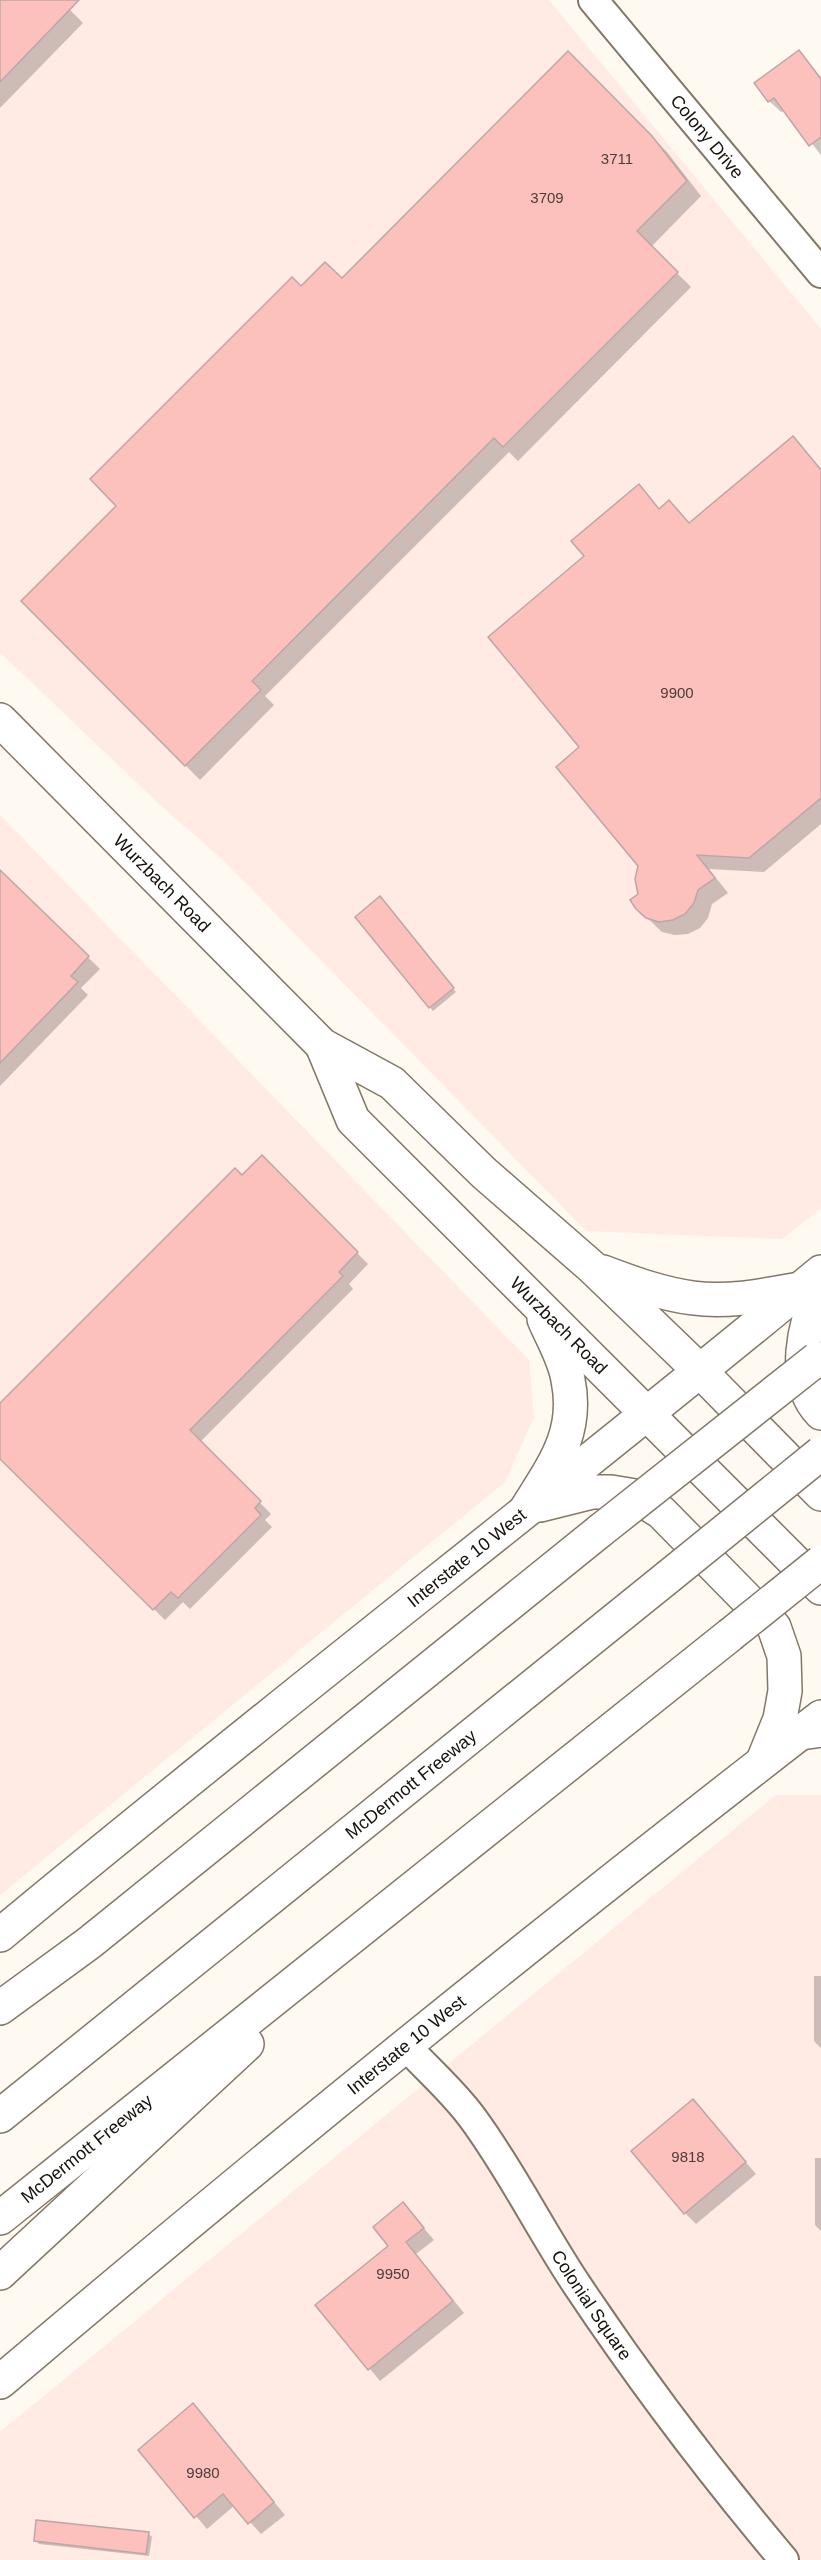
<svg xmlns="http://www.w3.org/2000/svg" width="821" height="2560" font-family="Helvetica,sans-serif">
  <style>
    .commercial { fill: #ffeae4 }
    .shadow { fill: #0003 }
    .building { fill: #fcc0bd; stroke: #bea6a5; stroke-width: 1.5 }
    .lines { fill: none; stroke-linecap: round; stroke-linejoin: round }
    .street-casing { stroke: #837867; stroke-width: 32 }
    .secondary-casing { stroke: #837867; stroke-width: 36 }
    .primary-casing { stroke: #837867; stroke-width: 36 }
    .highway-casing { stroke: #837867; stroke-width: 36 }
    .street { stroke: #fff; stroke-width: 28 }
    .secondary { stroke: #fff; stroke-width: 33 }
    .primary { stroke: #fff; stroke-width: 33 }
    .highway { stroke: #fff; stroke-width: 33 }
    .highway-bridge-casing { stroke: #837867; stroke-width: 36; stroke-linecap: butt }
    .highway-bridge { stroke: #fff; stroke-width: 33 }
    .labels { text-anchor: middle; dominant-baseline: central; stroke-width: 5; stroke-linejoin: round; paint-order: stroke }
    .number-label { font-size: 15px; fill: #4e3c37 }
    .street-label { font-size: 18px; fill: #14100a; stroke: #fff }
  </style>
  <rect width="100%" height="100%" fill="#fef9f1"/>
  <path class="commercial" d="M 0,0 L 549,0 L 821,329 L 821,1208 L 782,1239 L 586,1231 L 221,858 L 160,805 L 0,652 Z
    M 0,815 L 529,1360 L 534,1417 L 505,1482 L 0,1895 Z
    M 776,1795 L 821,1795 L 821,2560 L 0,2560 L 0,2432 Z"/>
  <path class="shadow" d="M 0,0 L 60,0 L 83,23 L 0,108 Z
    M 799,52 L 821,77 L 821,155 L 785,110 L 781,112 L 769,101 Z
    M 568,53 L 667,152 L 701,196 L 651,247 L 691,287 L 518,461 L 509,452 L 265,696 L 274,705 L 200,780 L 23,601 L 118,506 L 301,288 L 342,280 Z
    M 793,438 L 821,469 L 821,824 L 764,872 L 709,869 L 728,893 L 712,904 L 708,918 L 700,928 L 688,934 L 675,935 L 662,932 L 637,908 L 640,866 L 582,747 L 586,557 L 639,486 L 660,510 L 669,502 L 690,524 Z
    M 0,872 L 100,969 L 81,988 L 88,995 L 0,1086 Z
    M 384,902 L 456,992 L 433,1011 L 357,917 Z
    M 262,1157 L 368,1264 L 349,1284 L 353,1289 L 200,1442 L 271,1514 L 265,1520 L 272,1527 L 190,1609 L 183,1602 L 165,1620 L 0,1456 L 0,1405 Z
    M 814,1976 L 821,1976 L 821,2048 L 814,2041 Z
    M 693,2101 L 756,2174 L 696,2224 L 685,2213 Z
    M 815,2158 L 821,2158 L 821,2231 L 815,2225 Z
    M 403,2204 L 434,2240 L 416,2254 L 464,2313 L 380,2381 L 317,2305 L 390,2246 Z
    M 193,2405 L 285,2515 L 261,2534 L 235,2505 L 207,2529 L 140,2450 Z
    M 148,2533 L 152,2537 L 149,2556 L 39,2544 L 36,2541 Z"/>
  <path class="building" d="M 0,0 L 79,0 L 0,82 Z
    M 799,50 L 821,79 L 821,137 L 809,146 L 774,98 L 768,102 L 754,83 Z
    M 568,51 L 652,136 L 687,181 L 637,231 L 678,272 L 503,447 L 494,438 L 252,681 L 261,690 L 185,766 L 21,601 L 116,506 L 90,479 L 292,277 L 301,286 L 325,262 L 342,278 Z
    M 793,436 L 821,470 L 821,798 L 749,858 L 697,855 L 715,878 L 698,890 L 694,903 L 685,914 L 673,920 L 659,922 L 646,918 L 636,909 L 630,900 L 638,894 L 635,879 L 638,866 L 556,767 L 579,747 L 488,637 L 584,556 L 571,541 L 639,484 L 659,509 L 669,500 L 689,523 Z
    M 0,870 L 89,956 L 71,976 L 78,982 L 0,1063 Z
    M 380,896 L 454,988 L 429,1008 L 355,917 Z
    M 262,1155 L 358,1252 L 339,1272 L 343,1276 L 190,1430 L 261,1501 L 255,1508 L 261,1515 L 178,1598 L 171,1592 L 153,1610 L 0,1459 L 0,1403 L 235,1168 L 242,1175 Z
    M 693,2099 L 746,2162 L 684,2214 L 631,2151 Z
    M 403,2202 L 424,2228 L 406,2242 L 453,2301 L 368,2370 L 315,2305 L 388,2246 L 373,2227 Z
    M 193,2403 L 274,2502 L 248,2524 L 223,2494 L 194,2518 L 138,2450 Z
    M 36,2520 L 149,2532 L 146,2554 L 34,2541 Z"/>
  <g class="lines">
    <defs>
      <g id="street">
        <path id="s1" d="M 593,0 L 821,273"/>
        <path id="s2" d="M 406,2046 C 428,2070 455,2093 474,2120 C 512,2172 541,2231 577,2285 C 641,2381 710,2472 784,2560"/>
      </g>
      <g id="secondary">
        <path d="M 821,1288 C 804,1323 790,1381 821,1413"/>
        <path d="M 540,1505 L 592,1492 L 611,1492 L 635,1496 L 661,1512 L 774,1627 L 784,1656 L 785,1691 L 780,1719 L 763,1761"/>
        <path id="s3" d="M 0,1935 C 270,1710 550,1496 821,1272"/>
        <path id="s4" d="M 0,2382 C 268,2154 543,1932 821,1717"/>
      </g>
      <g id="primary">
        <path id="s5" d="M 0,720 L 322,1045 L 392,1083 L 484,1173 L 593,1268 L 701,1372 L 821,1494"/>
        <path id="s6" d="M 322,1045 L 353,1120 L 821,1588"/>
        <path d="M 603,1272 C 632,1283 662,1294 693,1298 C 729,1303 765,1295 800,1289"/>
        <path d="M 527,1508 C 553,1466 579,1433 568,1380 C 565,1359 552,1338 544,1319"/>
        <path d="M 801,1733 L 821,1730"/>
      </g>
      <g id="highway">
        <path d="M 0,2008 L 89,1943 L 601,1530"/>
        <path id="s7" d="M 0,2116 L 668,1577"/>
        <path id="s8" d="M 0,2218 L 730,1635"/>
        <path d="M 0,2273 L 247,2044"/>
      </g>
    </defs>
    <use href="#street" class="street-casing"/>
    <use href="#secondary" class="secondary-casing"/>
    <use href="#primary" class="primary-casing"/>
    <use href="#highway" class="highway-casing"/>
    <use href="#street" class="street"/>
    <use href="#secondary" class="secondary"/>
    <use href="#primary" class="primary"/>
    <use href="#highway" class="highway"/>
    <defs>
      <path id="highway-bridge" d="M 601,1530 L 817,1359
        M 668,1577 L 821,1453
        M 730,1635 L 821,1562"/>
    </defs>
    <use href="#highway-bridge" class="highway-bridge-casing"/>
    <use href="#highway-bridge" class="highway-bridge"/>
  </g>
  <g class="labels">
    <g class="number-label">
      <text x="617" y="158">3711</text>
      <text x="547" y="197">3709</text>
      <text x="677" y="692">9900</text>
      <text x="688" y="2156">9818</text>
      <text x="393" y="2273">9950</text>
      <text x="203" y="2472">9980</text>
    </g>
    <g class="street-label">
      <text stroke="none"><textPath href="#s1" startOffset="178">Colony Drive</textPath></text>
      <text stroke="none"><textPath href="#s5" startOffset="230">Wurzbach Road</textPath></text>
      <text stroke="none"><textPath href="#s6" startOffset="372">Wurzbach Road</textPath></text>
      <text stroke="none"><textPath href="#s3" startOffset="600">Interstate 10 West</textPath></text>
      <text stroke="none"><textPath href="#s7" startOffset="528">McDermott Freeway</textPath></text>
      <text stroke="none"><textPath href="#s4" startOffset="528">Interstate 10 West</textPath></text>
      <text stroke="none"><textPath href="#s8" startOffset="111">McDermott Freeway</textPath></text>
      <text stroke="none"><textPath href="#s2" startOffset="320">Colonial Square</textPath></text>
    </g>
  </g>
</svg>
